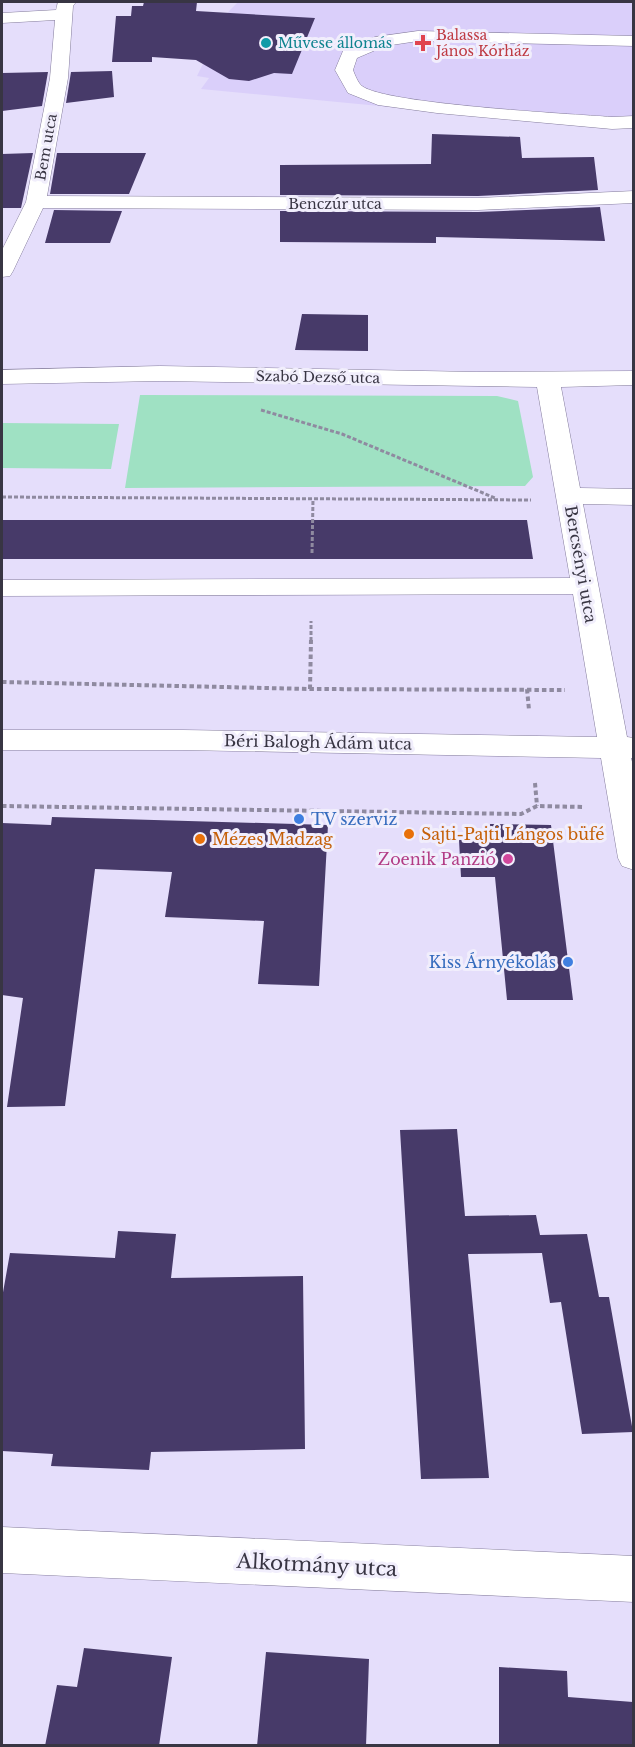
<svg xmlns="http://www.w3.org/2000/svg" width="635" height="1747" font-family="'Libre Baskerville',serif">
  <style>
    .built { fill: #dacffa }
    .green { fill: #9fe1c3 }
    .building { fill: #473a69 }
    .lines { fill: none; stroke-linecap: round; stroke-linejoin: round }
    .minor-casing { stroke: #847c9c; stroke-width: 1 }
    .path-far1 { stroke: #8f8aa0; stroke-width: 3; stroke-dasharray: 4 2; stroke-linecap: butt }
    .path { stroke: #8f8aa0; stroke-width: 4; stroke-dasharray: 4.5 3; stroke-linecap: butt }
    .minor { fill: #fff; fill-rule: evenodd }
    .culture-dot { fill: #0f9aa8; stroke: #f1eefc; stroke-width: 2 }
    .health-dot { fill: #e0444e; stroke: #f1eefc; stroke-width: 2 }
    .shop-dot { fill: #3f7fe0; stroke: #f1eefc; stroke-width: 2 }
    .food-dot { fill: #e8710a; stroke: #f1eefc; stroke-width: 2 }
    .hotel-dot { fill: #d1479c; stroke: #f1eefc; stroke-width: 2 }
    .labels { text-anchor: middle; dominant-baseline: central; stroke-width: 6; stroke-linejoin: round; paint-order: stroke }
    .far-health-label { font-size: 14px; fill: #be3a42; stroke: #f1eefc; text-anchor: start }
    .far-culture-label { font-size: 14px; fill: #0d838f; stroke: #f1eefc; text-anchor: start }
    .far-street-label { font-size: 14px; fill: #383543; stroke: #f1eefc }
    .street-label { font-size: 16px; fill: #383543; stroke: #f1eefc }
    .shop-label { font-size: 16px; fill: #366cbe; stroke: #f1eefc; text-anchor: start }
    .food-label { font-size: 16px; fill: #c56008; stroke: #f1eefc; text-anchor: start }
    .hotel-label { font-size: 16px; fill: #b23c85; stroke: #f1eefc; text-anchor: end }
    .near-street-label { font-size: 20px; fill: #383543; stroke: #f1eefc }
  </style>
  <rect width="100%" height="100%" fill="#e5defb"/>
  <path class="built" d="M 238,2 L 633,2 L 633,127 L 608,128 L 201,89 L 209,78 L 197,76 L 229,11 Z"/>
  <path class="green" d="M 140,395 L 497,396 L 518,401 L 533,477 L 525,486 L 125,488 Z
    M 2,423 L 119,424 L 111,469 L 2,468 Z"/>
  <path class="building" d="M 144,2 L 197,2 L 196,11 L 315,18 L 292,74 L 274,73 L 249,81 L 229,79 L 196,60 L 152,57 L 152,62 L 112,62 L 116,16 L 131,16 L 132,6 L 143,6 Z
    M 112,71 L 114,97 L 66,103 L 71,72 Z
    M 48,72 L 42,106 L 2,111 L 2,73 Z
    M 432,134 L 520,137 L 522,158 L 594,157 L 598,190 L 478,196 L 280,195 L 280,165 L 431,164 Z
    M 33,153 L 21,208 L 2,208 L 2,154 Z
    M 57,153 L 146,153 L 129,194 L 50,194 Z
    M 600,207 L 605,241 L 436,237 L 436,243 L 280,242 L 280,211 L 478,212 Z
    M 54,210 L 122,211 L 110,243 L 45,243 Z
    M 302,314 L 368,315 L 368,351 L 295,350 Z
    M 2,520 L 527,520 L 533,559 L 2,559 Z
    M 52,817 L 328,825 L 319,986 L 258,984 L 264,921 L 165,917 L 172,872 L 95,869 L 65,1106 L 7,1107 L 23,998 L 2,995 L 2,823 L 51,825 Z
    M 490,824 L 551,825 L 573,1000 L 507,1000 L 495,877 L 461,877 L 459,840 L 491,840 Z
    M 457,1129 L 465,1216 L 536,1215 L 540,1235 L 587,1234 L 599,1297 L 609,1297 L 633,1432 L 582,1434 L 561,1302 L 550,1303 L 542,1253 L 468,1254 L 489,1478 L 421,1479 L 400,1130 Z
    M 118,1231 L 176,1234 L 171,1278 L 303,1276 L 305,1449 L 151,1452 L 149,1470 L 51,1466 L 53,1454 L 2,1451 L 2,1298 L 10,1253 L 115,1258 Z
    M 84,1648 L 172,1657 L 159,1746 L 45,1746 L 57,1685 L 77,1687 Z
    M 266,1652 L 369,1659 L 366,1746 L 257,1746 Z
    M 499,1667 L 567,1671 L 568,1697 L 633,1702 L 633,1746 L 499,1746 Z"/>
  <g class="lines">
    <defs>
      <path id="minor" d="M 58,2 L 76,2 L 73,6 L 68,78 L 47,196 L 478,198 L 634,191 L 634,203 L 478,210 L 43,208 L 13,271 L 10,276 L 2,277 L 2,250 L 26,202 L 50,78 L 55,20 L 2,23 L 2,13 L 56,10 Z
        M 418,31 L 634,36 L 634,46 L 418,41 L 385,46 L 357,58 L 353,70 C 355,75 358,83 362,86 C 385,104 571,114 612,117 L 634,116 L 634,128 L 612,129 L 437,113 L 378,105 L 348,93 L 335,70 L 343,51 L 375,37 Z
        M 160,366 L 476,372 L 634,371 L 634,385 L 561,387 L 580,488 L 634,489 L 634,505 L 583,504 L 627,737 L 634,738 L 634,758 L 631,758 L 634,769 L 634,870 L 622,866 L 618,858 L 601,758 L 183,750 L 2,750 L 2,730 L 183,730 L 597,737 L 573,594 L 2,596 L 2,580 L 570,578 L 537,387 L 160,381 L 2,384 L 2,370 Z
        M 2,1527 L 634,1556 L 634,1602 L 2,1573 Z"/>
    </defs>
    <use href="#minor" class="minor-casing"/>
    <path class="path-far1" d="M 261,410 L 342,434 L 495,498
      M 2,497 L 531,500
      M 312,553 L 313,499
      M 311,641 L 311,621"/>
    <path class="path" d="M 2,682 L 310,689 L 565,690
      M 310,689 L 311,640
      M 527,689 L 529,710
      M 535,783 L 537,806
      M 2,806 L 521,814 L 537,806 L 584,807"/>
    <use href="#minor" class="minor"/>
  </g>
  <circle class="culture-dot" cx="266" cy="43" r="6"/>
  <path class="health-dot" d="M420 34h6v6h6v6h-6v6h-6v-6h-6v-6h6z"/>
  <g class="shop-dot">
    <circle cx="299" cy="819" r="6"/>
    <circle cx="568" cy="962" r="6"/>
  </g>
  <g class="food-dot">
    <circle cx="409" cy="834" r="6"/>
    <circle cx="200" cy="839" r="6"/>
  </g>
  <circle class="hotel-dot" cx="508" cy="859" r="6"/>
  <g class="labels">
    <g class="far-health-label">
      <text x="436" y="35">Balassa<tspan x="436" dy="16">János Kórház</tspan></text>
    </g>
    <g class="far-culture-label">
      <text x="278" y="43">Művese állomás</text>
    </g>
    <g class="far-street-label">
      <text transform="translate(46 147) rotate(-80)">Bem utca</text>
      <text x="335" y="204">Benczúr utca</text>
      <text transform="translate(318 377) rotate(1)">Szabó Dezső utca</text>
    </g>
    <g class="street-label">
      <text transform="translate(581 564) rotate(80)">Bercsényi utca</text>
      <text transform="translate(318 742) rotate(1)">Béri Balogh Ádám utca</text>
    </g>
    <g class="shop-label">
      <text x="311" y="819">TV szerviz</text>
      <text x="556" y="962" text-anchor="end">Kiss Árnyékolás</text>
    </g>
    <g class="food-label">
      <text x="421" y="834">Sajti-Pajti Lángos büfé</text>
      <text x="212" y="839">Mézes Madzag</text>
    </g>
    <g class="hotel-label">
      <text x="496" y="859">Zoenik Panzió</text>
    </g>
    <g class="near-street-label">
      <text transform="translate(317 1565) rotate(3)">Alkotmány utca</text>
    </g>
  </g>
  <rect width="635" height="1747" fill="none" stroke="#383543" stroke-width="6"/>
</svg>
